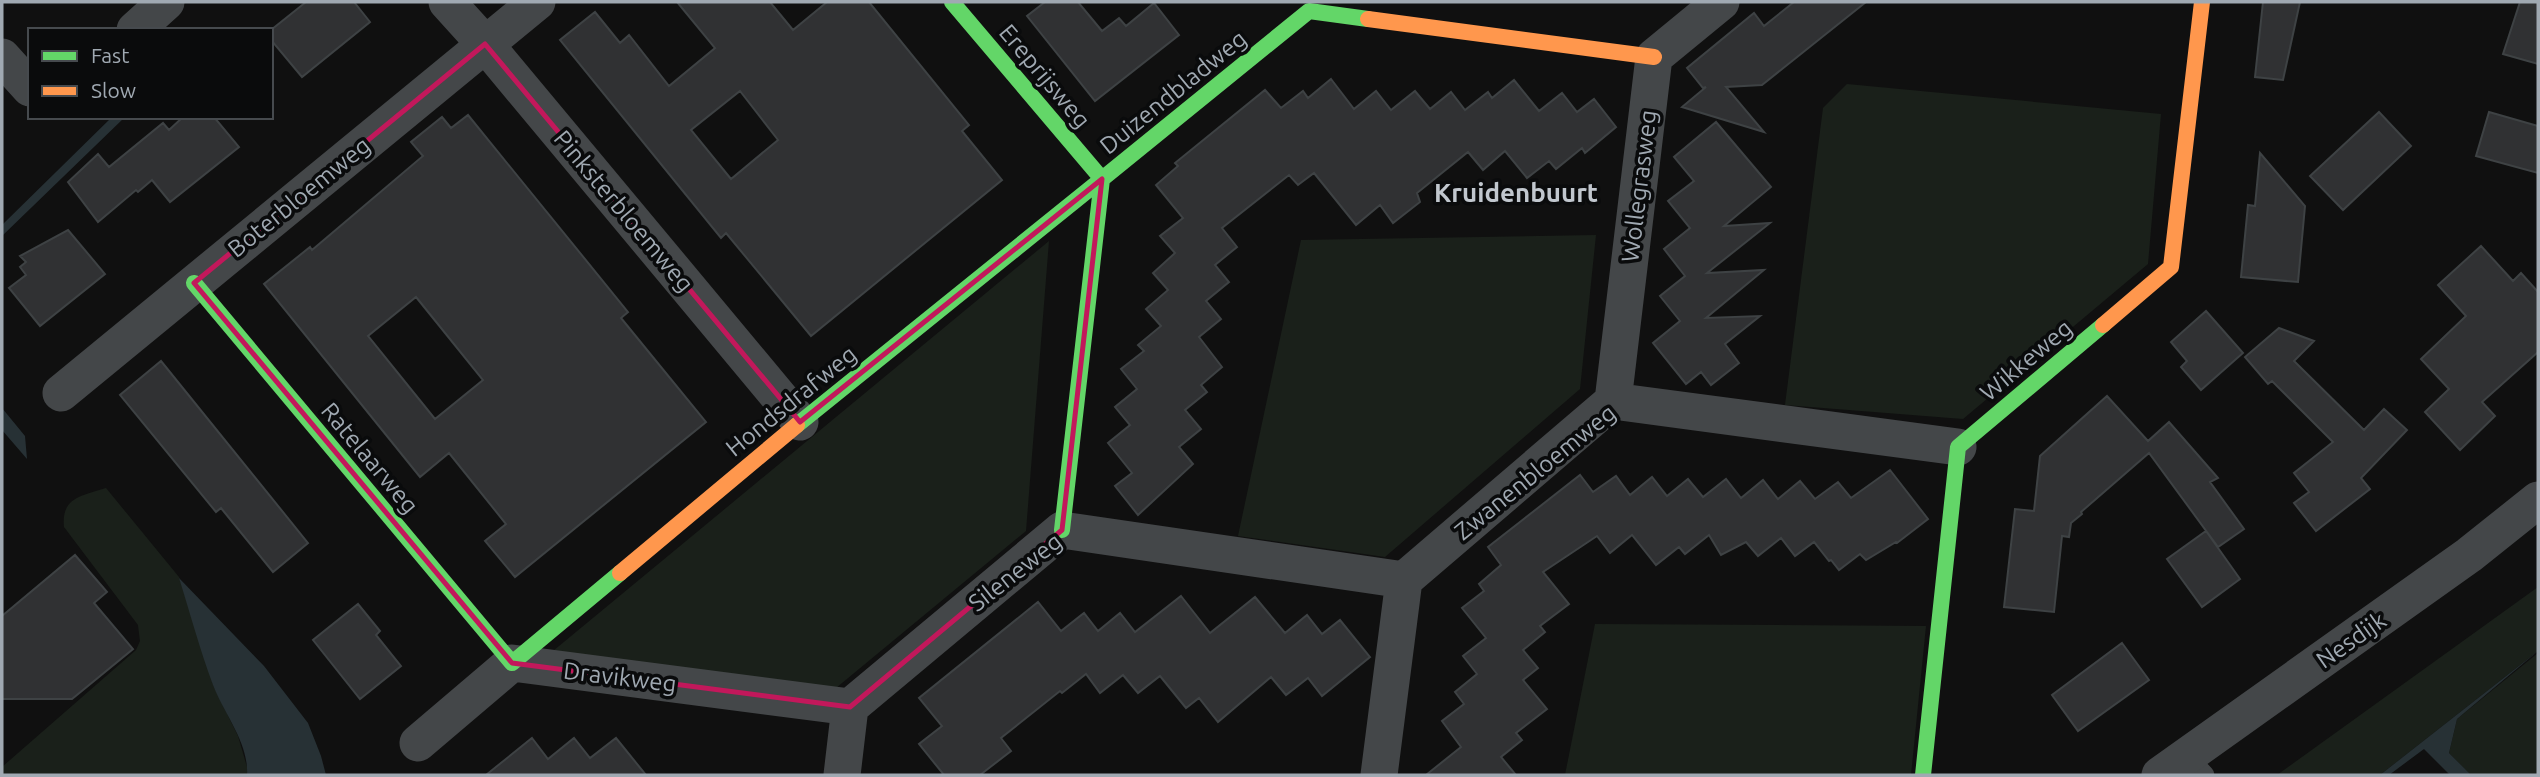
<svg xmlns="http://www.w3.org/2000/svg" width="2540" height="777" font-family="Ubuntu,sans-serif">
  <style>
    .green { fill: #1a201a }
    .water { fill: #273135 }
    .building { fill: #303133; stroke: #3e4244; stroke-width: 2; fill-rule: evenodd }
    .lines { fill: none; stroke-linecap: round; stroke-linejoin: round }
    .lane { stroke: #444749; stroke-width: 19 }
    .street { stroke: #444749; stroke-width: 37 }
    .fast { stroke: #63d668; stroke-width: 16 }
    .slow { stroke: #ff974d; stroke-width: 16 }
    .marked { fill: none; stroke: #c2185b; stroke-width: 5; stroke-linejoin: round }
    .labels { text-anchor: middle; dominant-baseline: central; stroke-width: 7; stroke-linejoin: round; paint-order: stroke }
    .street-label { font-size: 24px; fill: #a0a9b2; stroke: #0a0b0c }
    .neighbourhood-label { font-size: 26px; font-weight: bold; fill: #c1c7ce; stroke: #0a0b0c }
  </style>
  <rect width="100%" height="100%" fill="#101010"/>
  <path class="green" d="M 1847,84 L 2161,114 L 2148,264 L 1963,419 L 1785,405 L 1823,108 Z
    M 1596,235 L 1580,389 L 1385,557 L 1238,536 L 1301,240 Z
    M 1049,241 L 1026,531 L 836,688 L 553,651 Z
    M 106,488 L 179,577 L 214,687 L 238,736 L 247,767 L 247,775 L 2,775 L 2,767 L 136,650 L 140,641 L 138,625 L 64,527 C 61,497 82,496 106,488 Z
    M 2538,587 L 2538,651 L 2380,775 L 2277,775 Z
    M 1595,624 L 1926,626 L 1911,775 L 1565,775 Z
    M 2538,653 L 2538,775 L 2470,775 L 2449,753 L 2457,719 Z"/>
  <path class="water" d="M 112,117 L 125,117 L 2,236 L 2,225 Z
    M 2,408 L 25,436 L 27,459 L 2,430 Z
    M 179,578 L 264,666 L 308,723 L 321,756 L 326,775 L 247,775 C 249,743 224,714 213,685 C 200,650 190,613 179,578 Z
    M 2538,651 L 2457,719 L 2449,753 L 2471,775 L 2450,775 L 2424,749 L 2389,775 L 2380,775 Z"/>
  <path class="building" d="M 306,2 L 354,2 L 370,22 L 302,77 L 271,40 L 271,30 Z
    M 677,2 L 770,2 L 793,30 L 827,2 L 869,2 L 969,125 L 962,131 L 1002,180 L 811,336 L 726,233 L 721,238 L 560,40 L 595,12 L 620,43 L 629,35 L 669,86 L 715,48 ZM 740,91 L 778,140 L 731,179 L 691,130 Z
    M 1045,2 L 1078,2 L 1102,31 L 1119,18 L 1126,26 L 1154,3 L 1179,35 L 1095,101 L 1027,16 Z
    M 1794,2 L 1866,2 L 1762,85 L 1726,87 L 1764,132 L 1682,107 L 1706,87 L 1703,88 L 1687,68 L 1754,13 L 1764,26 Z
    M 2263,2 L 2300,2 L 2283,80 L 2255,77 Z
    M 2520,2 L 2538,2 L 2538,64 L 2503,54 Z
    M 1331,79 L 1354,109 L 1376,91 L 1391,110 L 1415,91 L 1430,109 L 1451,92 L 1465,110 L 1488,92 L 1492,98 L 1514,80 L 1539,111 L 1562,93 L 1577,112 L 1594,99 L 1616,127 L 1585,153 L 1582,148 L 1556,169 L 1549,161 L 1527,178 L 1505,151 L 1483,170 L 1468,152 L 1417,193 L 1420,202 L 1393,223 L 1380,205 L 1356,225 L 1314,173 L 1298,185 L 1289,175 L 1222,228 L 1237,247 L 1215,265 L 1229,282 L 1206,301 L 1221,319 L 1199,337 L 1222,367 L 1201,385 L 1207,392 L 1185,410 L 1201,429 L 1179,447 L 1193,464 L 1138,515 L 1115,486 L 1132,473 L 1108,443 L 1130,425 L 1115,407 L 1137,389 L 1121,369 L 1144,351 L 1138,345 L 1161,326 L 1146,309 L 1168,290 L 1153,273 L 1175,253 L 1160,236 L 1183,218 L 1156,185 L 1178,166 L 1175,163 L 1265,90 L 1281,108 L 1303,91 L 1308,98 Z
    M 2379,112 L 2411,146 L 2343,210 L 2310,176 Z
    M 2489,112 L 2538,126 L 2538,173 L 2476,156 Z
    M 468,115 L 628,312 L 621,318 L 706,422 L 515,577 L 485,541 L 506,524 L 449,453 L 420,477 L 264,284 L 310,247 L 312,250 L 423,156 L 411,142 L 442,117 L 451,128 ZM 416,297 L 483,380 L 435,419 L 368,336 Z
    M 183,117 L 214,117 L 239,147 L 170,202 L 152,180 L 138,192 L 136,190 L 98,222 L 68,182 L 98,154 L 109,167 L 163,123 L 169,130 Z
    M 1716,122 L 1771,187 L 1724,226 L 1770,223 L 1707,273 L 1764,270 L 1706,318 L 1760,316 L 1725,344 L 1739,363 L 1711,385 L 1701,372 L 1686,384 L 1653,343 L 1680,321 L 1660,296 L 1685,276 L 1664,249 L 1690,228 L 1668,201 L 1694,181 L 1674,157 Z
    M 2260,153 L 2305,206 L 2298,282 L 2241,277 L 2248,205 L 2255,206 Z
    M 68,230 L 105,274 L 40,326 L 9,288 L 26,275 L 20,267 L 26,262 L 20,256 Z
    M 2481,246 L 2513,281 L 2521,273 L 2538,292 L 2538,352 L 2482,402 L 2495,416 L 2460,450 L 2425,412 L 2449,389 L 2421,359 L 2466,316 L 2438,285 Z
    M 2206,311 L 2243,353 L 2201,390 L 2181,367 L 2187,361 L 2171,342 Z
    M 2279,328 L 2314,341 L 2294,361 L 2364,430 L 2384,409 L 2407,430 L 2361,478 L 2370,489 L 2316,531 L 2294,503 L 2309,492 L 2294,473 L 2333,442 L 2272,381 L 2268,384 L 2245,357 Z
    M 161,361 L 308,543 L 273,572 L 221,508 L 216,512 L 120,395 Z
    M 2107,396 L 2148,441 L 2169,422 L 2218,478 L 2210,482 L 2244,529 L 2218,547 L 2149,453 L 2081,512 L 2082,514 L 2071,523 L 2069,537 L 2062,536 L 2054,612 L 2004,607 L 2015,509 L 2034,511 L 2040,456 Z
    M 1890,470 L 1928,519 L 1897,543 L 1896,542 L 1866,560 L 1860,554 L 1839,570 L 1831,560 L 1829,561 L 1814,542 L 1795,556 L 1781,538 L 1758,556 L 1746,542 L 1721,555 L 1709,535 L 1685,554 L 1679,547 L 1656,565 L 1632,535 L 1610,553 L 1597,536 L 1543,572 L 1569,604 L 1540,626 L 1545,632 L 1523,650 L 1538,668 L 1523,680 L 1547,709 L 1516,733 L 1522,740 L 1501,757 L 1516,775 L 1426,775 L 1461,747 L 1442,721 L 1464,704 L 1455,692 L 1477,674 L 1463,656 L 1486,638 L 1462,608 L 1484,591 L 1479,584 L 1501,565 L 1488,547 L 1580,475 L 1593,492 L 1616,476 L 1630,495 L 1652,477 L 1667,496 L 1688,479 L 1703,497 L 1726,479 L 1741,498 L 1763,480 L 1778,499 L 1800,481 L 1815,499 L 1838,482 L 1851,498 Z
    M 2206,531 L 2240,579 L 2202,607 L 2167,559 Z
    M 75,555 L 107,592 L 94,603 L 133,649 L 72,699 L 2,699 L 2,616 Z
    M 1181,596 L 1210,633 L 1255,597 L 1285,633 L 1307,615 L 1322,634 L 1340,620 L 1370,657 L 1322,696 L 1308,678 L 1286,695 L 1271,677 L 1218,722 L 1199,698 L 1186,708 L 1160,676 L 1138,693 L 1123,675 L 1100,693 L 1086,674 L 1062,693 L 1060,691 L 1001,738 L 1011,751 L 980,775 L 944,775 L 919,744 L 942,726 L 919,698 L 1038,602 L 1061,631 L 1084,613 L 1098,631 L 1120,613 L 1135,632 Z
    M 358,604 L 380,631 L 376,635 L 401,666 L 360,699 L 313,640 Z
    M 2122,643 L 2149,680 L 2078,731 L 2052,695 Z
    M 532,738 L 548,759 L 574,738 L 590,758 L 616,738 L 646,775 L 486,775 Z"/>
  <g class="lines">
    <path class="lane" d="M 2187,756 L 2205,775"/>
    <path class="street" d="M 447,2 L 485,44 L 800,422
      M 135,30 L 166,2
      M 2,57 L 30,88
      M 61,393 L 537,2
      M 1613,401 L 1654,57 L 1721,2
      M 418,743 L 512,663 L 850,707
      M 842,775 L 850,707 L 1062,530 L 1404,580
      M 1379,775 L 1404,580 L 1613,401 L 1958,447
      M 2160,775 L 2469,555 L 2538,500"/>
    <path class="fast" d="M 194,283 L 512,663 L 620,573
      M 797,425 L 1102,179 L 952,2
      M 1062,530 L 1102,179 L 1309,11 L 1368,19
      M 1923,775 L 1958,447 L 2103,325"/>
    <path class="slow" d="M 1368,19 L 1654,57
      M 2103,325 L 2171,267 L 2202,2
      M 620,573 L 797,425"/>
  </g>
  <path class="marked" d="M 485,44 L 800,422 L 1102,179 L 1062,530 L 850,707 L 512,663 L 194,283 Z"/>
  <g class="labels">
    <g class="street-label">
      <text transform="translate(1045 76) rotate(50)">Ereprijsweg</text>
      <text transform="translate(1173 92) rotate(-39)">Duizendbladweg</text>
      <text transform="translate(1639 186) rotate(-83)">Wollegrasweg</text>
      <text transform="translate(299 197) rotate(-39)">Boterbloemweg</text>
      <text transform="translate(624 211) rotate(50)">Pinksterbloemweg</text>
      <text transform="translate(2026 360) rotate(-40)">Wikkeweg</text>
      <text transform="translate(791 401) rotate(-39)">Hondsdrafweg</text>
      <text transform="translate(370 458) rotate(50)">Ratelaarweg</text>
      <text transform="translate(1535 472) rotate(-39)">Zwanenbloemweg</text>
      <text transform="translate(1015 572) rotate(-38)">Sileneweg</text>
      <text transform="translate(2351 640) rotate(-35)">Nesdijk</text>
      <text transform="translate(620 677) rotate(7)">Dravikweg</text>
    </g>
    <g class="neighbourhood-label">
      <text x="1516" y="192">Kruidenbuurt</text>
    </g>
  </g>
  <rect width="2540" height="777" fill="none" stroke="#a0a9b2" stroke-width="7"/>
  <rect x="28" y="28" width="245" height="91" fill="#0a0b0c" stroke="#464a4e" stroke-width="2"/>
  <rect x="42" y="51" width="35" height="10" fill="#63d668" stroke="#464a4e" stroke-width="2"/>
  <text x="91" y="63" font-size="21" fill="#a0a9b2">Fast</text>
  <rect x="42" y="86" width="35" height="10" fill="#ff974d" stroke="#464a4e" stroke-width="2"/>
  <text x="91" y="98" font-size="21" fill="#a0a9b2">Slow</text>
</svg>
